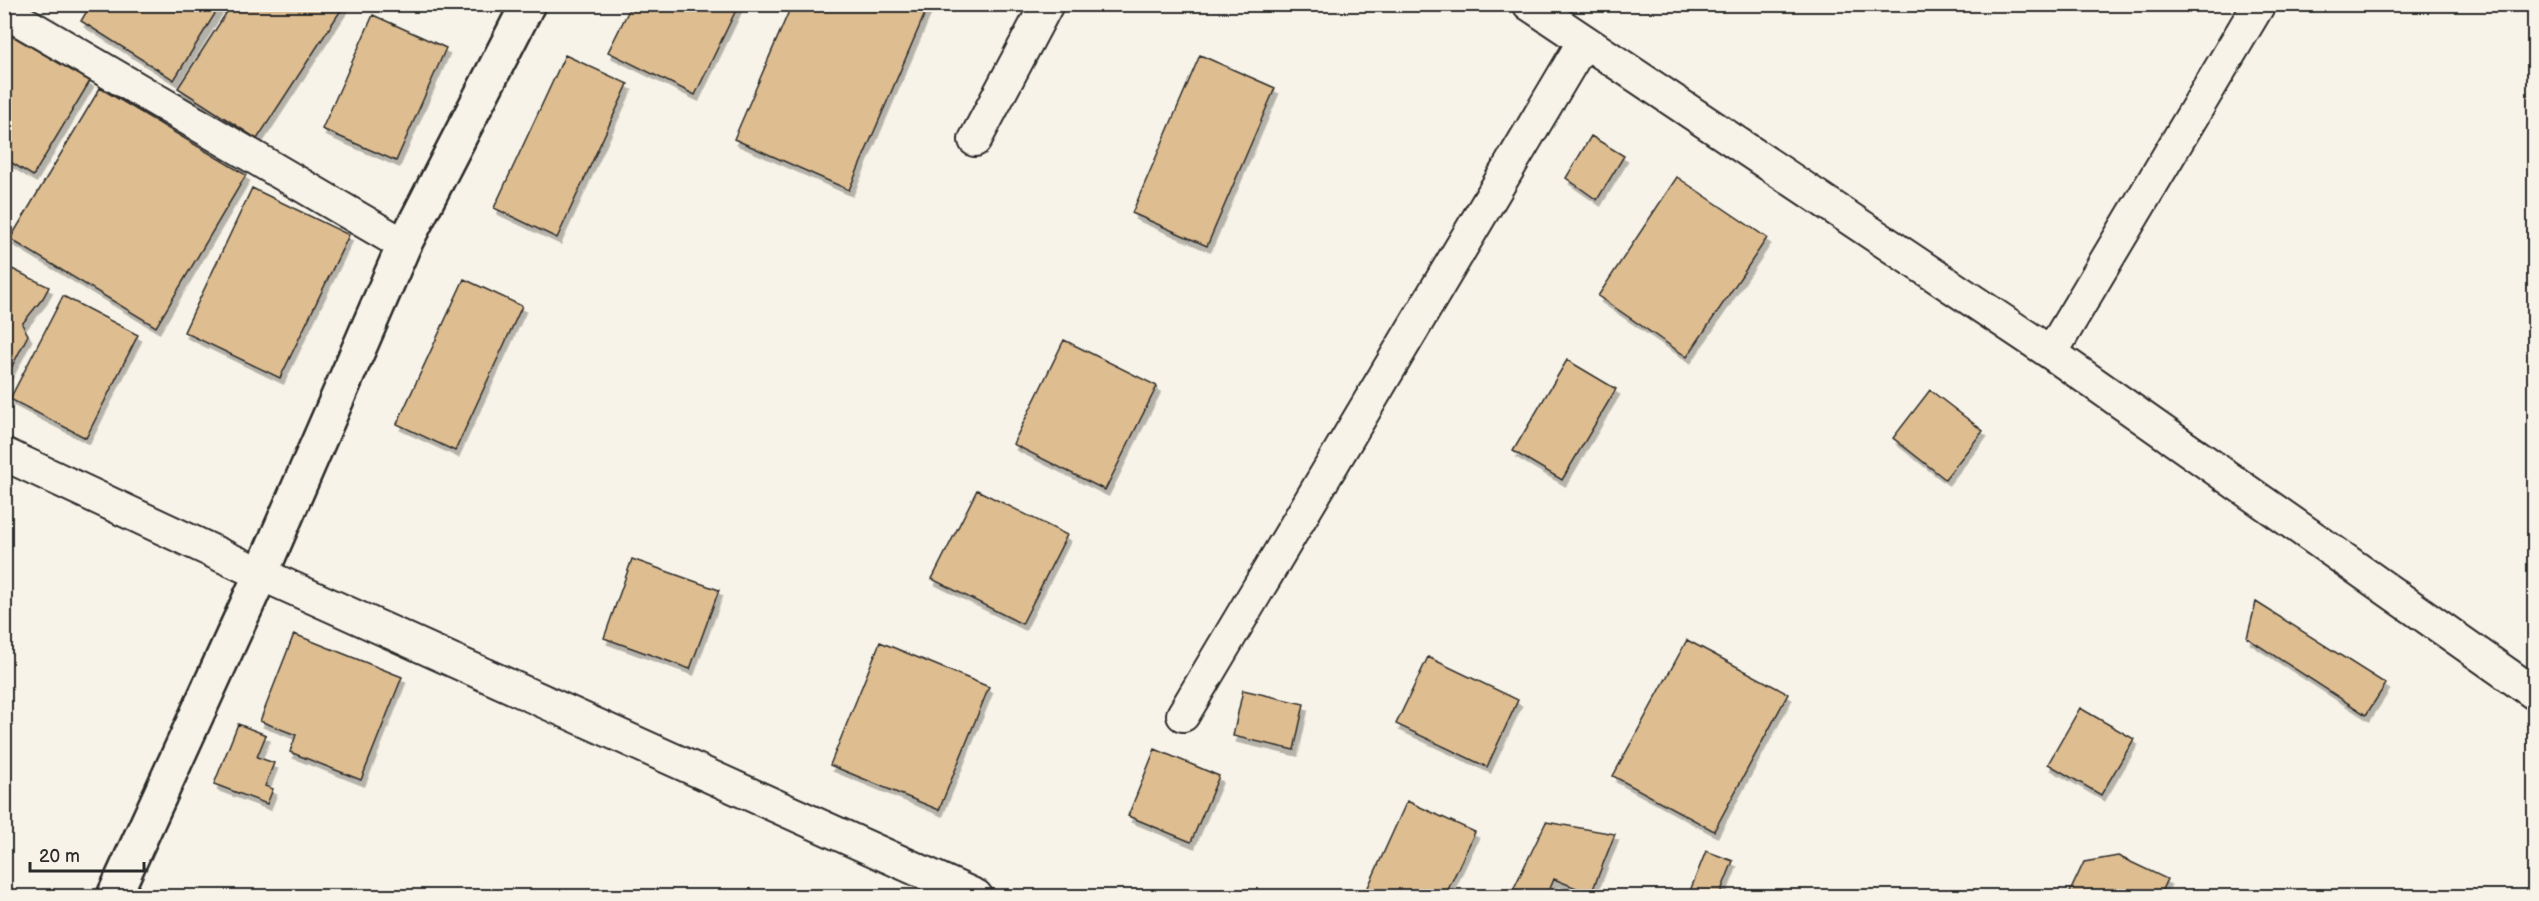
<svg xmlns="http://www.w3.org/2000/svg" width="2539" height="901" font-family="'Balsamiq Sans',sans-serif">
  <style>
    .building { fill: #debd90; stroke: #2b2b2b; stroke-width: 1.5; filter: url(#shadow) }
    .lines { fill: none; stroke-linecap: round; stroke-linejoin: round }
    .street-casing { stroke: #2b2b2b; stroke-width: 36 }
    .secondary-casing { stroke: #2b2b2b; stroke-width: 38 }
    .street { stroke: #f7f3e8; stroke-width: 32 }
    .secondary { stroke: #f7f3e8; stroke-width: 33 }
  </style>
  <defs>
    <filter id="shadow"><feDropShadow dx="3.5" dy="6" stdDeviation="0" flood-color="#0004"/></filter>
  </defs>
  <rect width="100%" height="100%" fill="#f7f3e8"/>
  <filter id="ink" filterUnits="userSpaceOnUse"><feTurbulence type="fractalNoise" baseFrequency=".0167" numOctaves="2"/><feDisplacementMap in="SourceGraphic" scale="12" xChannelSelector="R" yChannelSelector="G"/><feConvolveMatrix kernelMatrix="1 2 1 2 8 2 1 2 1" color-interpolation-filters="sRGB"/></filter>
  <g filter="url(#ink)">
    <path class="building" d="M 91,4 L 221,4 L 174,80 L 81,21 Z
      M 232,4 L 345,4 L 257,139 L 178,88 Z
      M 632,4 L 738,6 L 695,95 L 608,52 Z
      M 792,4 L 929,4 L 849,190 L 734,139 Z
      M 373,15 L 446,48 L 396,161 L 322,129 Z
      M 4,31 L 90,81 L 33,176 L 4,158 Z
      M 565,55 L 628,84 L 557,238 L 494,208 Z
      M 1200,55 L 1275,88 L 1207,246 L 1132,213 Z
      M 100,88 L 246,175 L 156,327 L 10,239 Z
      M 1591,136 L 1624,156 L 1597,200 L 1566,178 Z
      M 1677,177 L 1767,238 L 1687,357 L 1598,296 Z
      M 252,188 L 349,235 L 280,378 L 184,332 Z
      M 4,265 L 49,287 L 43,298 L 22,324 L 28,335 L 7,376 L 4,375 Z
      M 464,279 L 522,306 L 455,451 L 397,424 Z
      M 63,296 L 138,335 L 86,438 L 10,399 Z
      M 1064,340 L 1157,386 L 1105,490 L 1013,444 Z
      M 1567,360 L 1616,389 L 1562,480 L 1513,451 Z
      M 1930,390 L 1983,431 L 1945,479 L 1893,438 Z
      M 977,490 L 1067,535 L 1022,624 L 932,579 Z
      M 632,559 L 719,590 L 690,669 L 604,638 Z
      M 2256,602 L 2386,684 L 2366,715 L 2247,638 Z
      M 294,634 L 402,677 L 361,780 L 290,752 L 296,735 L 260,721 Z
      M 1687,640 L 1788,694 L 1714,831 L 1613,776 Z
      M 880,642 L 989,687 L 939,810 L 830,765 Z
      M 1428,657 L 1518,700 L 1487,767 L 1396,724 Z
      M 1243,690 L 1304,704 L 1294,750 L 1233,736 Z
      M 2080,708 L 2134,739 L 2101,795 L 2048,764 Z
      M 238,724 L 266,735 L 257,757 L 274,763 L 265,786 L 273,789 L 267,804 L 214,784 Z
      M 1155,749 L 1219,776 L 1191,842 L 1128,816 Z
      M 1407,801 L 1475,832 L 1445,896 L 1364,896 Z
      M 1546,822 L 1615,834 L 1591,894 L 1554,879 L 1547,896 L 1510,896 Z
      M 1706,851 L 1733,861 L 1719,896 L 1688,896 Z
      M 2118,856 L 2167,879 L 2159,896 L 2068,896 L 2084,862 Z"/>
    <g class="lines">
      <defs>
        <path id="street" d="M 1529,4 L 2051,353 L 2534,693
          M 4,11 L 404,245
          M 975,140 L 1047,4
          M 2051,353 L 2259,4
          M 4,454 L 261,574 L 976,896
          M 1183,715 L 1584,41"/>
        <path id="secondary" d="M 114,896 L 261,574 L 404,245 L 528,4"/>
      </defs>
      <use href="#street" class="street-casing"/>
      <use href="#secondary" class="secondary-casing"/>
      <use href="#street" class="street"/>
      <use href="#secondary" class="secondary"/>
    </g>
  </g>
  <rect width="2539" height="901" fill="none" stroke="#f7f3e8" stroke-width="24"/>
  <rect x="12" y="12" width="2515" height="877" fill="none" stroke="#2b2b2b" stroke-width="2" filter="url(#ink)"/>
  <path d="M30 862v9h114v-9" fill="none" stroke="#2b2b2b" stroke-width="3"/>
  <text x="39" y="862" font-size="18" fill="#2b2b2b" stroke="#f7f3e8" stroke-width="4.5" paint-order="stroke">20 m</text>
</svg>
